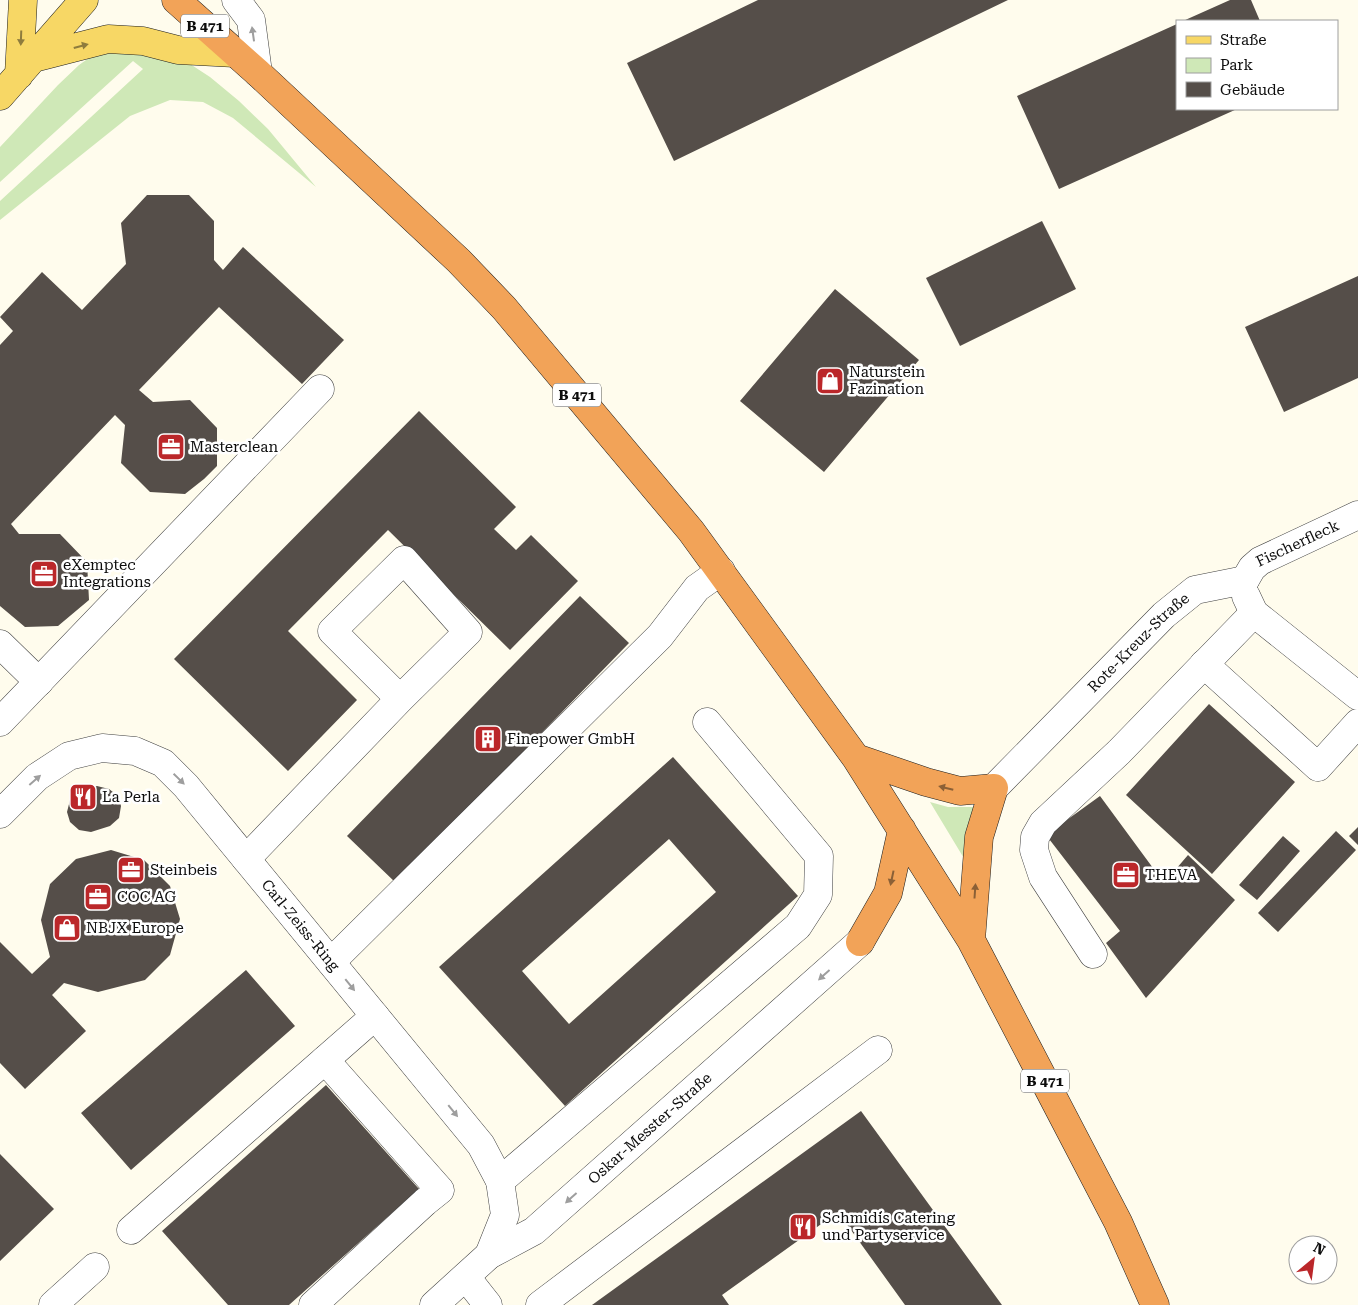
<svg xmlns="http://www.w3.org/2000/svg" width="1358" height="1305" font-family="'Roboto Serif',serif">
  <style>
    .green { fill: #cfe8b7 }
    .building { fill: #554e49; fill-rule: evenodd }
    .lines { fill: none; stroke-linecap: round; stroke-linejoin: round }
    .minor-casing { stroke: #404040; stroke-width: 29 }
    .major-casing { stroke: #1e1e1e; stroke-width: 29 }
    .highway-casing { stroke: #1e1e1e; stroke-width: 29 }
    .minor { stroke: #fff; stroke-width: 28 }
    .major { stroke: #f7d765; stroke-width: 28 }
    .highway { stroke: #f2a358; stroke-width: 28 }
    .oneway { fill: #9e9e9e }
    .oneway2 { fill: #8e7c3d }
    .oneway3 { fill: #8b6036 }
    .labels { text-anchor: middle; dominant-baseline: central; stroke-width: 5; stroke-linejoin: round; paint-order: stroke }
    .shield { fill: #fff; stroke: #565656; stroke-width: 1 }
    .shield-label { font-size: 14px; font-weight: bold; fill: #0d0d0d }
    .poi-label { font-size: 15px; fill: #0d0d0d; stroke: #fff; text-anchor: start }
    .street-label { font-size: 15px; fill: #0d0d0d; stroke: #fff }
  </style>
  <rect width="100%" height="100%" fill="#fffced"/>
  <path class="green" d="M 113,47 L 187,62 L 210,77 L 239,101 L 268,129 L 316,187 L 233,118 L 203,102 L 170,100 L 130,116 L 0,220 L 0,201 L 143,69 L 133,61 L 0,182 L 0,147 L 58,85 L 79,65 L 96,53 Z
    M 930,802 L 948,807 L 973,807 L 978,814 L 968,865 Z"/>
  <path class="building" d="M 758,0 L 1008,0 L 674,161 L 627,63 Z
    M 1230,0 L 1251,0 L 1260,21 L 1183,21 Z
    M 1177,24 L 1177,109 L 1237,109 L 1059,189 L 1017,96 Z
    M 147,195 L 189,195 L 214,221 L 214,260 L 223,270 L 243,247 L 344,340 L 302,384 L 219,307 L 139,390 L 153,402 L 190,400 L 217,428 L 217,466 L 204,479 L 185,494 L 150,492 L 121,463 L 125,425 L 115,415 L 11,524 L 19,534 L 60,534 L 87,562 L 89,600 L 58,626 L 25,627 L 0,606 L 0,345 L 13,331 L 0,317 L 42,272 L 82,310 L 126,264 L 121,223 Z
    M 1042,221 L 1076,289 L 960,346 L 926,278 Z
    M 1358,276 L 1358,378 L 1284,412 L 1245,327 Z
    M 835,289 L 919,360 L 824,472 L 740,401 Z
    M 419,411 L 516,507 L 494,529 L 516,550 L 531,535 L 578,581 L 510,650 L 388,530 L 288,631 L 357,700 L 288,771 L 174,659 Z
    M 580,596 L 629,643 L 396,883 L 347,836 Z
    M 1209,704 L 1295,782 L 1212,874 L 1126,795 Z
    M 673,757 L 798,896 L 565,1106 L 439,967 ZM 669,839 L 716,892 L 569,1024 L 522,971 Z
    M 97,786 L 109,789 L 118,796 L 121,806 L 119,818 L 110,826 L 91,832 L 79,830 L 70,822 L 67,812 L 70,800 L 78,792 Z
    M 1100,796 L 1164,883 L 1188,855 L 1235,900 L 1146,998 L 1106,943 L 1120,931 L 1046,835 Z
    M 1358,827 L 1358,845 L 1349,836 Z
    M 1336,831 L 1356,850 L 1278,932 L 1258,913 Z
    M 1283,836 L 1300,851 L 1257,900 L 1239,885 Z
    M 111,850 L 144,860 L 170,886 L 180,919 L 170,955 L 145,980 L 98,992 L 64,983 L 52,995 L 86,1031 L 25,1089 L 0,1063 L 0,942 L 32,974 L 50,957 L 41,920 L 50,884 L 76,859 Z
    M 246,970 L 295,1026 L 131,1170 L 81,1113 Z
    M 326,1085 L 419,1189 L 289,1305 L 228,1305 L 162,1231 Z
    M 861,1111 L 1002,1305 L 905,1305 L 838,1212 L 722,1295 L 729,1305 L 592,1305 Z
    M 0,1154 L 54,1209 L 0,1261 Z"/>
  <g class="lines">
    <defs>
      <g id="minor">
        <path d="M 236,0 L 251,20 L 258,73"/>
        <path id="s1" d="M 1245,580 L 1252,568 L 1260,561 L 1358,515"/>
        <path d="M 1246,596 L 1254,613 L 1358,696"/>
        <path d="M 0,644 L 39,682"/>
        <path d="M 1204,664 L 1318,767 L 1358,723"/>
        <path d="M 0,722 L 320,389"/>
        <path id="s2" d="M 994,788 L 1164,615 L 1195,590 L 1245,580"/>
        <path id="s3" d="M 0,814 L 37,777 L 69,756 L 102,748 L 135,751 L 163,763 L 186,786 L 481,1145 L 500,1181 L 505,1215 L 489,1255"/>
        <path d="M 246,859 L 400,699 L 468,632 L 404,560 L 332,631 L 400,699"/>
        <path d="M 1093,954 L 1043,877 L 1034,850 L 1035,837 L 1043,823 L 1119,752 L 1254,613"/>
        <path d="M 331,962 L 660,636 L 697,588 L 721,571"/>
        <path d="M 500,1181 L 798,926 L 818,895 L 819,856 L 707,722"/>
        <path d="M 131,1230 L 375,1016"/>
        <path d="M 466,1277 L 488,1305"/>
        <path d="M 53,1305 L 95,1267"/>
        <path d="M 313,1305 L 425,1202 L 440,1190 L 325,1060"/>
        <path id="s4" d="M 434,1305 L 489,1255 L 534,1231 L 860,942"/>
        <path d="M 540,1305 L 878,1050"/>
      </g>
      <path id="major" d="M 34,58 L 108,39 L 143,41 L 178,50 L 235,53
        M 19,75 L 23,0
        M 0,96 L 84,0"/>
      <path id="highway" d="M 176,0 L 258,73 L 459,261 L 504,308 L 691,531 L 856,758 L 971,940 L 1118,1222 L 1155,1305
        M 856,758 L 926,782 L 960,791 L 994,788 L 979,837 L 971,940
        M 860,942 L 888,893 L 902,830"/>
    </defs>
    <use href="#minor" class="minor-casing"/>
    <use href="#major" class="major-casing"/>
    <use href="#highway" class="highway-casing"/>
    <use href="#minor" class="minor"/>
    <use href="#major" class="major"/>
    <use href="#highway" class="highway"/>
  </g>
  <defs><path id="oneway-solid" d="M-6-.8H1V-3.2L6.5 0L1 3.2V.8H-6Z" transform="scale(1.25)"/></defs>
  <g class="oneway">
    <use href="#oneway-solid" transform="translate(253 34) rotate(-98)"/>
    <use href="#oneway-solid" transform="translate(179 779) rotate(44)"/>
    <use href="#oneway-solid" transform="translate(35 780) rotate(-41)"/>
    <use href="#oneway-solid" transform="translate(824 975) rotate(138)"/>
    <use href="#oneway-solid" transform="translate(350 985) rotate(51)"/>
    <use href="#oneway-solid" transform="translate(453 1111) rotate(51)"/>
    <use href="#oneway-solid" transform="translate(571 1198) rotate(138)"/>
  </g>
  <g class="oneway2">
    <use href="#oneway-solid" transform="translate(21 38) rotate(92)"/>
    <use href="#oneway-solid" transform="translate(81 46) rotate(-15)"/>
  </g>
  <g class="oneway3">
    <use href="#oneway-solid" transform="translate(946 788) rotate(-166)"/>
    <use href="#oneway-solid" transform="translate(892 878) rotate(102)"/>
    <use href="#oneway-solid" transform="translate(975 891) rotate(-86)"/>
  </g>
  <defs>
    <symbol id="shop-square" viewBox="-11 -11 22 22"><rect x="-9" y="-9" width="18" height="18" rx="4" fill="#bb272a" stroke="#fff"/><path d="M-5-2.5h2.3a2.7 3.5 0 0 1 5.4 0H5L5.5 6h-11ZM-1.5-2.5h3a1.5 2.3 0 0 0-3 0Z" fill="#fff"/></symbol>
    <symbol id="office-square" viewBox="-11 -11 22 22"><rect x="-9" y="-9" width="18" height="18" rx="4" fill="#bb272a" stroke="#fff"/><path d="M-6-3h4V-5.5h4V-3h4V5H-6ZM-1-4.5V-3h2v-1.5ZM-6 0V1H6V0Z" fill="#fff"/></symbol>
    <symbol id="building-square" viewBox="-11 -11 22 22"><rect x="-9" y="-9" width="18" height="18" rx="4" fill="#bb272a" stroke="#fff"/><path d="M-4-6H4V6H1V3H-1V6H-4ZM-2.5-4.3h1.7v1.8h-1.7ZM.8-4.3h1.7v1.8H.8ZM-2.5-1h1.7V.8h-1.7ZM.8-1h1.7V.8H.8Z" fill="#fff"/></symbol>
    <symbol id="restaurant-square" viewBox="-11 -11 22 22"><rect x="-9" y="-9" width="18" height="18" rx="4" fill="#bb272a" stroke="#fff"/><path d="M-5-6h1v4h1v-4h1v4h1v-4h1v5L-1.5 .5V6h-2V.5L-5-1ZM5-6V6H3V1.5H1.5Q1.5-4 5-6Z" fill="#fff"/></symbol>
  </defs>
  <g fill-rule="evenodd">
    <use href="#shop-square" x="814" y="365" width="32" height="32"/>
    <use href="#office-square" x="155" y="431" width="32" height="32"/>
    <use href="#office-square" x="28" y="558" width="32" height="32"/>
    <use href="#building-square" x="472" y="723" width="32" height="32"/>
    <use href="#restaurant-square" x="67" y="781" width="32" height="32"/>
    <use href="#office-square" x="115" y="854" width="32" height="32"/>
    <use href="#office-square" x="1110" y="859" width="32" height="32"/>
    <use href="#office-square" x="82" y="881" width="32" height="32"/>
    <use href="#shop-square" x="51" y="912" width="32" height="32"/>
    <use href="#restaurant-square" x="787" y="1211" width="32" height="32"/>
  </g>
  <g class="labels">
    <g class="shield">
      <rect x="181" y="14.5" width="48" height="23" rx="4"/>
      <rect x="553" y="383.5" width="48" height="23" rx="4"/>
      <rect x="1021" y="1069.5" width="48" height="23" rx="4"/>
    </g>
    <g class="shield-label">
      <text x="205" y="26">B 471</text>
      <text x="577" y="395">B 471</text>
      <text x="1045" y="1081">B 471</text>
    </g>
    <g class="poi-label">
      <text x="849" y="372">Naturstein<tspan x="849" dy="17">Fazination</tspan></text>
      <text x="190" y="447">Masterclean</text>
      <text x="63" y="565">eXemptec<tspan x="63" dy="17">Integrations</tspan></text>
      <text x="507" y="739">Finepower GmbH</text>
      <text x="102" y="797">La Perla</text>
      <text x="150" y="870">Steinbeis</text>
      <text x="1145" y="875">THEVA</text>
      <text x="117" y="897">COC AG</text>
      <text x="86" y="928">NBJX Europe</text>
      <text x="822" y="1218">Schmidi´s Catering<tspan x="822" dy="17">und Partyservice</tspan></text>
    </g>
    <g class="street-label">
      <text stroke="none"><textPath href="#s1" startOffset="66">Fischerfleck</textPath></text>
      <text stroke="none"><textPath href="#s2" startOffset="205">Rote-Kreuz-Straße</textPath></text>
      <text stroke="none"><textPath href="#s3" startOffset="401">Carl-Zeiss-Ring</textPath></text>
      <text stroke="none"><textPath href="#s4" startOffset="280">Oskar-Messter-Straße</textPath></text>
    </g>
  </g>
  <rect x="1176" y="20" width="162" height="90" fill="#ffffff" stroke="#9e9e9e"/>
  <rect x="1186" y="36" width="25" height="8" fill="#f7d765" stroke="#9e9e9e"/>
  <text x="1220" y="45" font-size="15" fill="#0d0d0d">Straße</text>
  <rect x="1186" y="58" width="25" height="15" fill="#cfe8b7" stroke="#9e9e9e"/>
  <text x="1220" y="70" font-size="15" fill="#0d0d0d">Park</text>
  <rect x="1186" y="82" width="25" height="15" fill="#554e49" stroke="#9e9e9e"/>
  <text x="1220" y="95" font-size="15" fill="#0d0d0d">Gebäude</text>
  <g transform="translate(1313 1260) rotate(29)"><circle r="24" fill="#ffffff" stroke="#9e9e9e"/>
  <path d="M0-4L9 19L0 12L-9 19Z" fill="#bb272a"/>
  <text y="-8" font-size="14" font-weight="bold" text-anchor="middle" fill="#0d0d0d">N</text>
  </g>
</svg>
